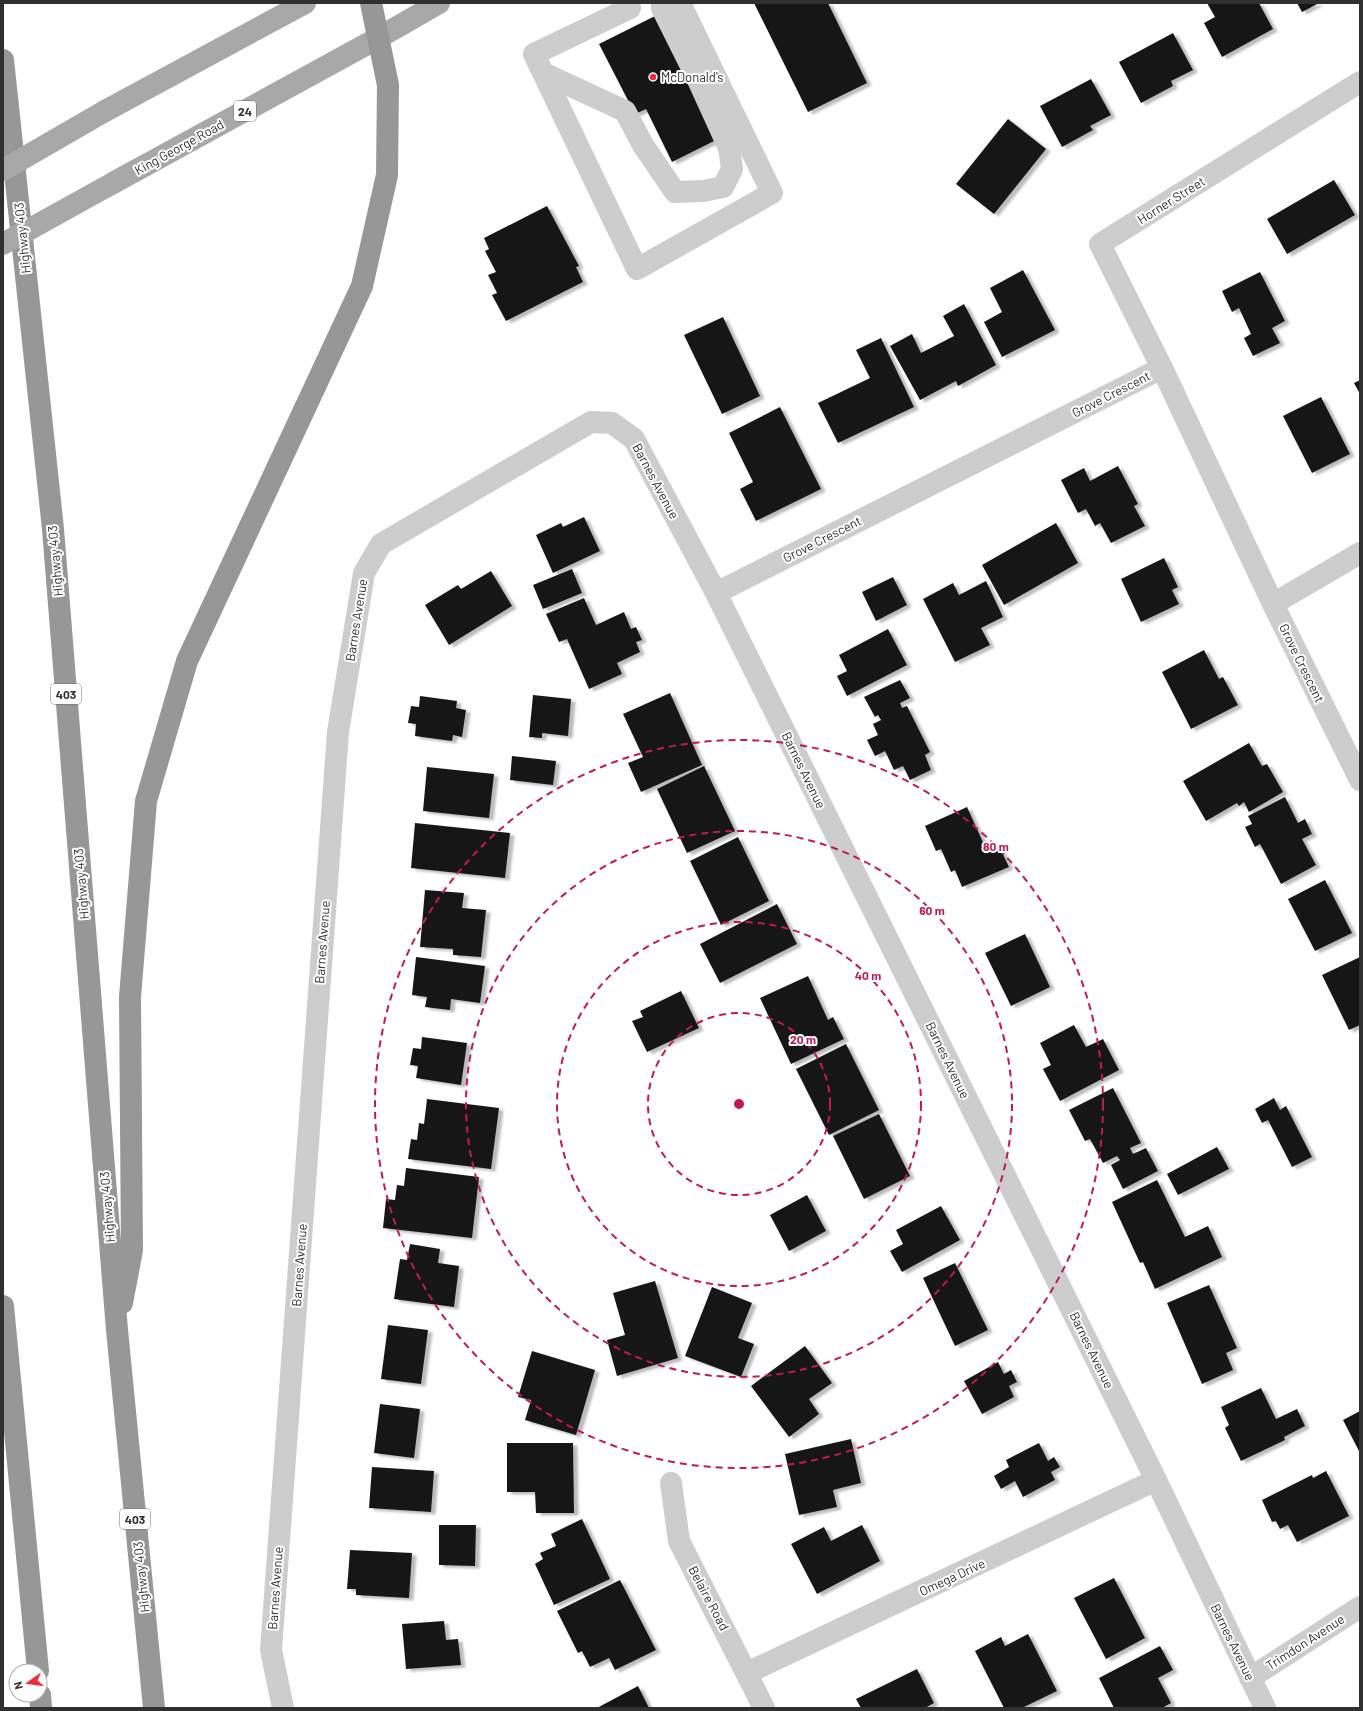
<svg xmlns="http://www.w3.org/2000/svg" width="1363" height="1711" font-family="Barlow,sans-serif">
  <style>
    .building { fill: #171717; filter: url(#shadow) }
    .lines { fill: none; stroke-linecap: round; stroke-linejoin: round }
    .minor { stroke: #cdcdcd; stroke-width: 22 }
    .major { stroke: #a8a8a8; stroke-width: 22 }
    .highway { stroke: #979797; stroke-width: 22 }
    .major-bridge { stroke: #a8a8a8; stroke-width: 22 }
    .ring { fill: none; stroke: #c2185b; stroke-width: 2; stroke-dasharray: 7 5 }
    .poi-dot { fill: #eb2e3d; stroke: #fff; stroke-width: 1.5 }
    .labels { text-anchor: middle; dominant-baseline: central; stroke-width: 4; stroke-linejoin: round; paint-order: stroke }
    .shield { fill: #fff; stroke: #6e6e6e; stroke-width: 1 }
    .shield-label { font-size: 12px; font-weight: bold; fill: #303030 }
    .poi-label { font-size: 13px; fill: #303030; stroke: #fff; text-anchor: start }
    .street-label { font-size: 13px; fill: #303030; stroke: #fff }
    .centre { fill: #c2185b; stroke: #fff; stroke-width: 2 }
    .ring-label { font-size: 12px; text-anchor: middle; font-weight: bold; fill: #c2185b; stroke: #fff; stroke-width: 4; stroke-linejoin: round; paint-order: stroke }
  </style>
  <defs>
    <filter id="shadow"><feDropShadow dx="4.5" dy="2.5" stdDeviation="1" flood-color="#0004"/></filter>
  </defs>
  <rect width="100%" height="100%" fill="#fff"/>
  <path class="building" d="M 754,3 L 828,3 L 867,83 L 808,112 Z
    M 1207,3 L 1259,3 L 1273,29 L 1222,57 L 1204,23 L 1215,17 Z
    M 1297,3 L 1319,3 L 1302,12 Z
    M 659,14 L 722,137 L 672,162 L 646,109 L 635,114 L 599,44 Z
    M 1173,33 L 1193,70 L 1171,81 L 1173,86 L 1141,103 L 1119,62 Z
    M 1091,79 L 1111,115 L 1090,126 L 1093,130 L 1062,147 L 1040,106 Z
    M 1008,119 L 1046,149 L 994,214 L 956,184 Z
    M 1334,180 L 1355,215 L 1287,254 L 1267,219 Z
    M 547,206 L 579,266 L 576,267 L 583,282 L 506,321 L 492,295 L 497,293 L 488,275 L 496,272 L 485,251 L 489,249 L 484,238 Z
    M 1023,270 L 1055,330 L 1002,357 L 984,322 L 1002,312 L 990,288 Z
    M 1260,272 L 1285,321 L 1272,328 L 1280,343 L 1253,356 L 1244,338 L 1251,334 L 1239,308 L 1232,312 L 1222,291 Z
    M 964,304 L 996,365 L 958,386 L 956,381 L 920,400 L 890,346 L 912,334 L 921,353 L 954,336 L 943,316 Z
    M 723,317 L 760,396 L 722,414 L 684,335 Z
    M 881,338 L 914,407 L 838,443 L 818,403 L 870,378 L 856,350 Z
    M 1360,380 L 1360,394 L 1354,383 Z
    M 1321,397 L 1350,454 L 1312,473 L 1283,416 Z
    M 780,407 L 821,489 L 756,521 L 740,489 L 753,482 L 729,433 Z
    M 1118,466 L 1138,504 L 1134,506 L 1145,526 L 1111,543 L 1100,523 L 1095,526 L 1086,509 L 1078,513 L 1061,480 L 1084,468 L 1090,481 Z
    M 584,517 L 600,551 L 553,573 L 536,535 L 561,523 L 563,527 Z
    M 1056,523 L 1078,563 L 1004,605 L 982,565 Z
    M 1164,558 L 1178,587 L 1172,590 L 1179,604 L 1141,622 L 1121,579 Z
    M 572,569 L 582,593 L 543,609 L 533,585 Z
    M 491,571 L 512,606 L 449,645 L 425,605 L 458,585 L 461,589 Z
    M 893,577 L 907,605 L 876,621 L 862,592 Z
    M 986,581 L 1003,617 L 981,628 L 990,645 L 955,662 L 923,599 L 953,583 L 959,595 Z
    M 584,598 L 596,625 L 624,612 L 631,629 L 636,627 L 642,640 L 636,642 L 640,652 L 617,663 L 622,674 L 589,689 L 567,639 L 559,642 L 546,614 Z
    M 888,629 L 907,665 L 847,696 L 837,676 L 847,671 L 839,655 Z
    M 1204,650 L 1219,679 L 1223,677 L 1238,705 L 1191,729 L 1162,672 Z
    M 900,680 L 910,698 L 900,703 L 902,708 L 907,706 L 930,752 L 925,755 L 931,770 L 910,780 L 903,766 L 894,770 L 885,751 L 875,756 L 867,740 L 878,735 L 873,724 L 881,720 L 878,715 L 875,717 L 864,697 Z
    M 670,693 L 702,765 L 641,792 L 628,763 L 643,757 L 623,714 Z
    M 533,695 L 571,699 L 568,736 L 542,733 L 542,738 L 529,737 Z
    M 420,696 L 457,701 L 456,708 L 466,710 L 462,737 L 453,735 L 452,741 L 415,736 L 416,724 L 408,723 L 411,706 L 419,707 Z
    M 1249,743 L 1262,766 L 1267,764 L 1283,792 L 1249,812 L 1244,802 L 1239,806 L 1237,803 L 1206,821 L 1183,781 Z
    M 512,756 L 556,761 L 553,785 L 510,780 Z
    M 704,766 L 735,831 L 687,853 L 657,789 Z
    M 427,767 L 494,774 L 489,818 L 423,811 Z
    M 1285,797 L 1298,823 L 1305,819 L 1312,834 L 1302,839 L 1316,865 L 1281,884 L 1260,844 L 1255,847 L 1245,827 L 1252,824 L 1248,816 Z
    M 967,807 L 987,851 L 999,846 L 1009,867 L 962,887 L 955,870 L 951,872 L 941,849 L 936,851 L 925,826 Z
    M 415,823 L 510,833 L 505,878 L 411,868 Z
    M 738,837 L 769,901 L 721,925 L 690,861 Z
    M 1325,880 L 1352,933 L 1315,951 L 1288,899 Z
    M 425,890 L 464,893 L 462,908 L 486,910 L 481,957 L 453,955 L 453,949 L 420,947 Z
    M 777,904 L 797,944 L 720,983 L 700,944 Z
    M 1025,934 L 1050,987 L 1011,1006 L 985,953 Z
    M 416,957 L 485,966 L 480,1003 L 451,999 L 450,1010 L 425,1007 L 427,997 L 412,995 Z
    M 1360,957 L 1360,1025 L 1349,1030 L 1322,975 Z
    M 808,976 L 828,1020 L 833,1017 L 844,1039 L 791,1064 L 760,998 Z
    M 681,991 L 699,1028 L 647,1052 L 632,1021 L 643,1017 L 640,1011 Z
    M 1074,1025 L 1086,1047 L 1103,1039 L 1119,1070 L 1060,1101 L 1043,1069 L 1051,1065 L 1040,1043 Z
    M 422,1037 L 467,1043 L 461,1085 L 416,1078 L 418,1066 L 410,1065 L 413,1048 L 421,1049 Z
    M 846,1044 L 879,1110 L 829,1135 L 796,1069 Z
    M 1113,1088 L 1141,1143 L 1130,1148 L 1133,1154 L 1146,1148 L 1158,1171 L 1123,1189 L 1111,1165 L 1120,1160 L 1117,1156 L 1103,1163 L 1090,1139 L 1085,1141 L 1069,1110 Z
    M 1274,1098 L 1280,1110 L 1286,1106 L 1312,1157 L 1292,1167 L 1268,1120 L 1262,1123 L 1255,1109 Z
    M 427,1099 L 499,1108 L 491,1169 L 408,1159 L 411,1139 L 417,1140 L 419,1123 L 424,1124 Z
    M 879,1114 L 910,1176 L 864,1199 L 833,1136 Z
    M 1217,1147 L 1229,1169 L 1178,1195 L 1167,1174 Z
    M 406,1168 L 479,1177 L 472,1238 L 383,1228 L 386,1199 L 395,1200 L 397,1185 L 404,1186 Z
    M 1157,1180 L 1185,1237 L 1208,1226 L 1222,1257 L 1155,1289 L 1143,1262 L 1140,1263 L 1112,1202 Z
    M 807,1195 L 826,1231 L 789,1251 L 770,1215 Z
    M 941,1206 L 960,1240 L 902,1272 L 890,1251 L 903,1244 L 896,1230 Z
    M 410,1244 L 440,1249 L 438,1263 L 459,1266 L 454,1307 L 394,1299 L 400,1259 L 407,1260 Z
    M 955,1263 L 988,1330 L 955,1346 L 923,1278 Z
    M 655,1281 L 678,1358 L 617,1376 L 607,1340 L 625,1335 L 613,1293 Z
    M 1209,1285 L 1237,1348 L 1226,1353 L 1233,1370 L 1202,1384 L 1167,1303 Z
    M 712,1287 L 752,1303 L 738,1338 L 754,1344 L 741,1377 L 685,1356 Z
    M 388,1325 L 428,1330 L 421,1384 L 381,1379 Z
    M 805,1346 L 832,1383 L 809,1399 L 819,1414 L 789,1437 L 751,1386 Z
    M 532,1351 L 595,1370 L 576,1435 L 525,1420 L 531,1400 L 518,1397 Z
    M 998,1362 L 1004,1374 L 1011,1370 L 1017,1382 L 1009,1386 L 1014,1397 L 982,1414 L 964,1381 Z
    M 1261,1388 L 1276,1419 L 1297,1409 L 1305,1426 L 1284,1437 L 1285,1440 L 1241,1461 L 1225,1428 L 1229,1425 L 1221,1407 Z
    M 380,1404 L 420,1409 L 414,1458 L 374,1453 Z
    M 1360,1411 L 1360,1453 L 1343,1420 Z
    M 851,1439 L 861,1483 L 833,1490 L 837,1507 L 799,1515 L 785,1454 Z
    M 507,1443 L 573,1443 L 574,1513 L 536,1513 L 535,1492 L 507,1492 Z
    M 1039,1443 L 1048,1461 L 1054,1457 L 1060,1467 L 1051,1472 L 1055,1480 L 1023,1497 L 1015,1481 L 1001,1489 L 994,1476 L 1009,1467 L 1006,1460 Z
    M 372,1467 L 434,1471 L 431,1512 L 369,1508 Z
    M 1326,1471 L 1349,1516 L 1297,1542 L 1288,1525 L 1280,1529 L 1276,1521 L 1272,1522 L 1262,1500 L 1312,1475 L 1313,1478 Z
    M 582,1519 L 610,1579 L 554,1605 L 535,1564 L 543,1559 L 540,1553 L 556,1546 L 551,1534 Z
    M 439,1525 L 476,1525 L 475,1566 L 439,1565 Z
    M 862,1525 L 880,1561 L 817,1594 L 791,1544 L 824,1527 L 831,1541 Z
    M 350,1550 L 412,1553 L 409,1598 L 356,1595 L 356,1589 L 347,1589 Z
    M 1114,1578 L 1145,1638 L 1106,1659 L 1074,1598 Z
    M 620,1580 L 656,1650 L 615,1670 L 609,1658 L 590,1667 L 582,1651 L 578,1653 L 557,1611 Z
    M 444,1621 L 446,1640 L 458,1639 L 461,1665 L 406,1669 L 402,1624 Z
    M 1028,1634 L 1057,1691 L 1022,1708 L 1004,1708 L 975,1651 L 1001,1637 L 1005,1646 Z
    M 1160,1646 L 1173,1670 L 1158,1678 L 1171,1703 L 1162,1708 L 1114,1708 L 1099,1678 Z
    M 917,1669 L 934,1703 L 925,1708 L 861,1708 L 856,1699 Z
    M 638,1686 L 649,1708 L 597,1708 Z"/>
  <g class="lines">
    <path class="minor" d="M 628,3 L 630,8 L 534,54 L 637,269 L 772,193 L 680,3
      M 543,73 L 625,111 L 643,145 L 675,192 L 703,191 L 723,187 L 732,169 L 729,148 L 698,80 L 662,8 L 662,3
      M 1162,368 L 1100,244 L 1360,82
      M 716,593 L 1162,368 L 1273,604 L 1360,780
      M 1273,604 L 1360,553
      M 671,1483 L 679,1541 L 764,1708
      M 747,1673 L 1156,1480
      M 1250,1678 L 1360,1607
      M 283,1708 L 271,1650 L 338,732 L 364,573 L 381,544 L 591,422 L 612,423 L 634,439 L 716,593 L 1156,1480 L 1265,1708"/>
    <path class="major" d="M 105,111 L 305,3
      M 113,183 L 378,38 L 439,3"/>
    <path class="highway" d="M 3,60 L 53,529 L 117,1330 L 154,1708
      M 122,1303 L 132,1250 L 130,997 L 146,801 L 187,661 L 362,286 L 387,175 L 388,85 L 371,3
      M 3,1306 L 38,1671
      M 40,1695 L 41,1708"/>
    <path class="major-bridge" d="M 3,170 L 105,111
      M 3,244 L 113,183"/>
  </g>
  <g class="ring">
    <circle cx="739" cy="1104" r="91"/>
    <circle cx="739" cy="1104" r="182"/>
    <circle cx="739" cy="1104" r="273"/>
    <circle cx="739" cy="1104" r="364"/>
  </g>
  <circle class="poi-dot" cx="653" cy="77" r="4"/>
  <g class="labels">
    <g class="shield">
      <rect x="234" y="101" width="22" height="20" rx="3"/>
      <rect x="51" y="684" width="30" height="20" rx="3"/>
      <rect x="120" y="1509" width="30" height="20" rx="3"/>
    </g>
    <g class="shield-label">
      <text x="245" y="111">24</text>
      <text x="66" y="694">403</text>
      <text x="135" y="1519">403</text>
    </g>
    <g class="poi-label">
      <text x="661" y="77">McDonald's</text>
    </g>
    <g class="street-label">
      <text transform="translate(179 147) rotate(-29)">King George Road</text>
      <text transform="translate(1171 200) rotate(-32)">Horner Street</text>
      <text transform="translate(22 238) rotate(-96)">Highway 403</text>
      <text transform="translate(1111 394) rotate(-27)">Grove Crescent</text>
      <text transform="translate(656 481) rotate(62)">Barnes Avenue</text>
      <text transform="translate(822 539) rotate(-27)">Grove Crescent</text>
      <text transform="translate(55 561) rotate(-95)">Highway 403</text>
      <text transform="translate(356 620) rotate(-81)">Barnes Avenue</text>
      <text transform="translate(1302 663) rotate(64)">Grove Crescent</text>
      <text transform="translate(804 770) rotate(64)">Barnes Avenue</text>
      <text transform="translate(81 884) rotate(-95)">Highway 403</text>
      <text transform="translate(322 942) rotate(-86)">Barnes Avenue</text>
      <text transform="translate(948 1060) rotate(64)">Barnes Avenue</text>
      <text transform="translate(107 1207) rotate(-95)">Highway 403</text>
      <text transform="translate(299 1265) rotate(-86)">Barnes Avenue</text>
      <text transform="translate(1092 1350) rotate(64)">Barnes Avenue</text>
      <text transform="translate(141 1577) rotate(-96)">Highway 403</text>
      <text transform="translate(952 1577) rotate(-25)">Omega Drive</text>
      <text transform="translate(275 1588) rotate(-86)">Barnes Avenue</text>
      <text transform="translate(709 1598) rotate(62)">Belaire Road</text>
      <text transform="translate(1233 1642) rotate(64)">Barnes Avenue</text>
      <text transform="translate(1305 1642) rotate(-33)">Trimdon Avenue</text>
    </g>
  </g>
  <circle cx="739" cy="1104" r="6" class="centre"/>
  <g class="ring-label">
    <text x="996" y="851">80 m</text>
    <text x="932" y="915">60 m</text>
    <text x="868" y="980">40 m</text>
    <text x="803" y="1044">20 m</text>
  </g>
  <rect width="1363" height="1711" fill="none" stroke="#303030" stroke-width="8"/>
  <g transform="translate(28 1683) rotate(256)"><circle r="19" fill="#ffffff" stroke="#acacac"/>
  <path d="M0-3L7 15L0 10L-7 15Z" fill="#eb2e3d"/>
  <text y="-6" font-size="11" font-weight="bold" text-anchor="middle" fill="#303030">N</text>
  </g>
</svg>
